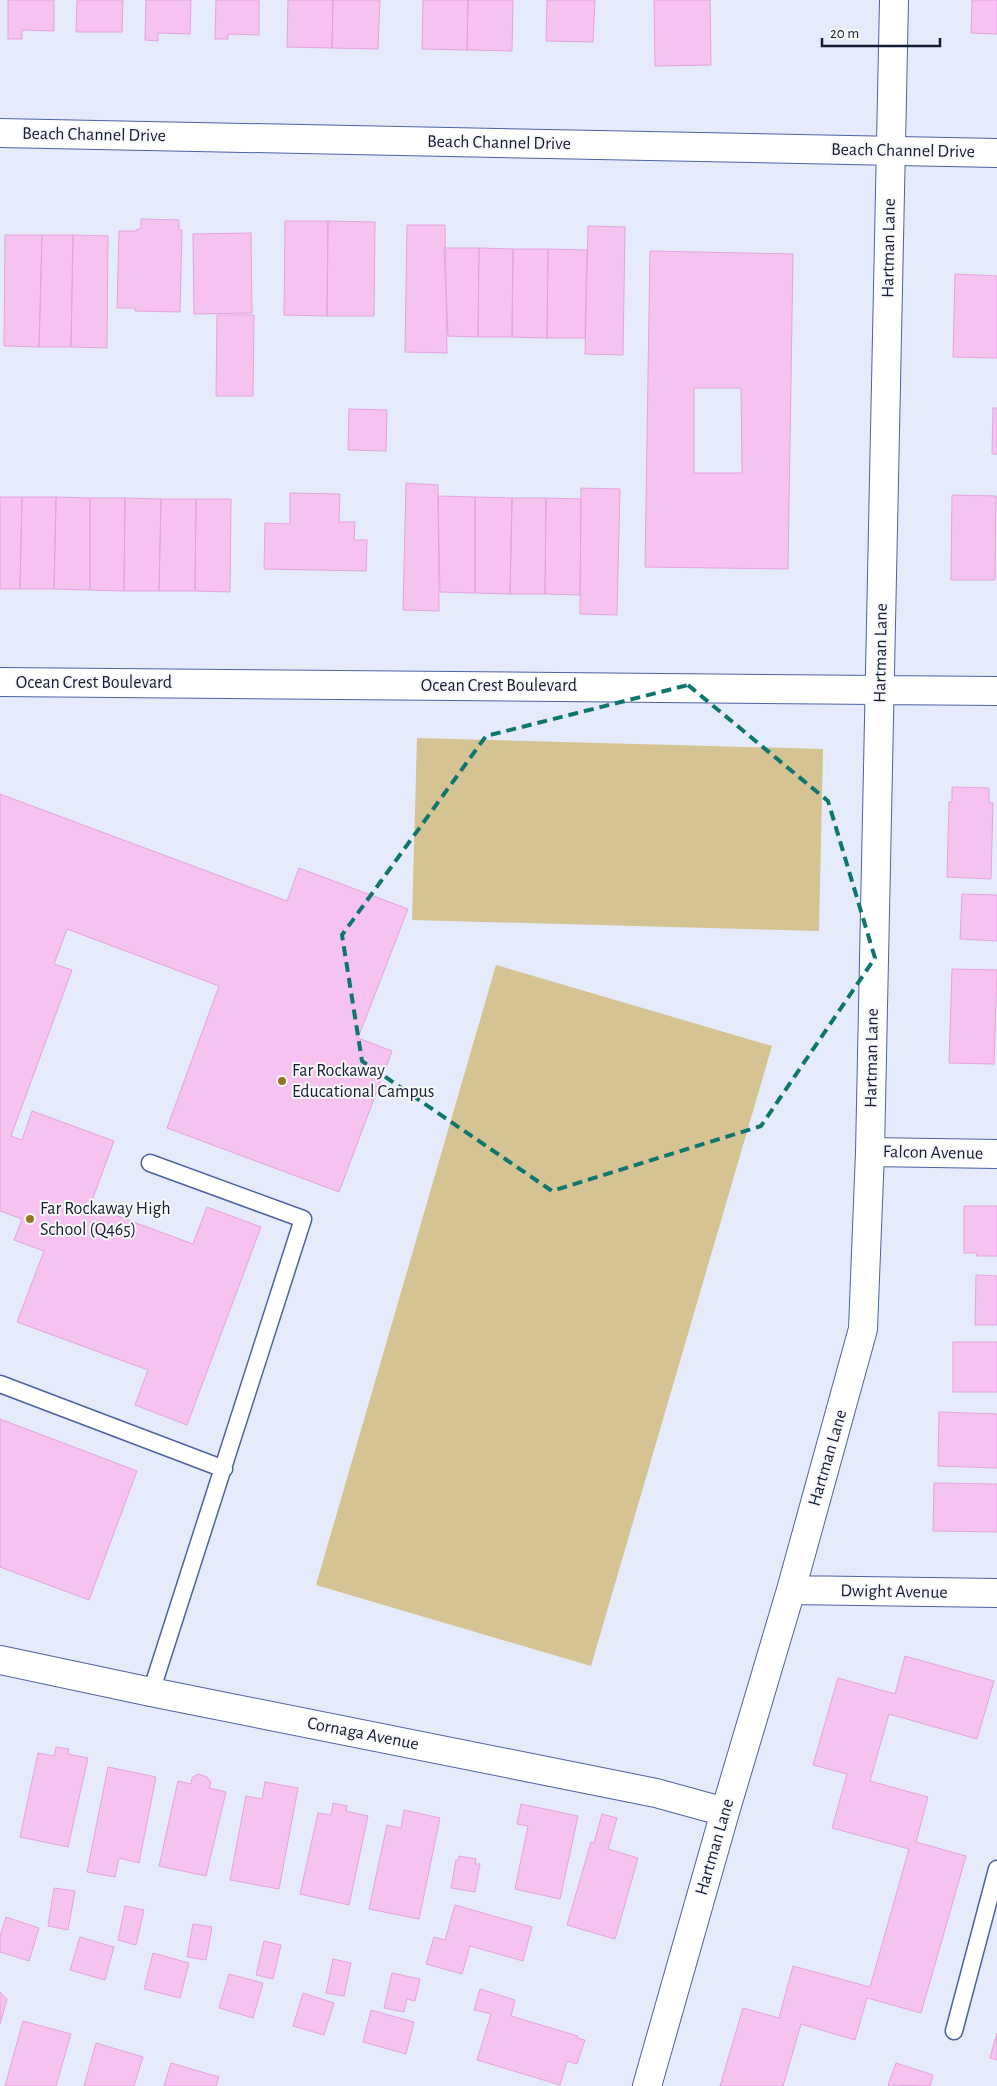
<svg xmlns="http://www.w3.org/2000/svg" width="997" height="2086" font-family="'Alegreya Sans',sans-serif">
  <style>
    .green { fill: #d6c393 }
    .building { fill: #f6c3f1; stroke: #e4a3df; fill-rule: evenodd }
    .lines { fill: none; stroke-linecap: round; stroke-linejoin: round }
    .service-casing { stroke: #4d62a4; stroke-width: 19 }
    .minor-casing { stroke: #4d62a4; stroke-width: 30 }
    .primary-casing { stroke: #4d62a4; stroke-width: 30 }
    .service { stroke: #fff; stroke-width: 16 }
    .minor { stroke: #fff; stroke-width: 28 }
    .primary { stroke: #fff; stroke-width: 28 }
    .marked { fill: none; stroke: #0f766e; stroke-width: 4; stroke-dasharray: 10 6; stroke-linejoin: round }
    .poi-dot { fill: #93761d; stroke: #f8f8f8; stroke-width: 2 }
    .labels { text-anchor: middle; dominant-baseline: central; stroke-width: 4; stroke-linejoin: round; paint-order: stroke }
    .street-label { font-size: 18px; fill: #141c38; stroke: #f8f8f8 }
    .poi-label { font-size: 18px; fill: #141c38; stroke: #f8f8f8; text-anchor: start }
  </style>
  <rect width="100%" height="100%" fill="#e5ebfa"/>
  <path class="green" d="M 417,738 L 823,749 L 819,931 L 412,920 Z
    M 496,965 L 772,1046 L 591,1666 L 316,1585 Z"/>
  <path class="building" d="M 8,0 L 54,0 L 54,31 L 22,30 L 22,39 L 8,39 Z
    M 77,0 L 123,0 L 122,32 L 76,32 Z
    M 146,0 L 191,0 L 190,34 L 158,33 L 158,41 L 145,40 Z
    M 216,0 L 259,0 L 259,35 L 228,34 L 228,39 L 215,39 Z
    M 288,0 L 333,0 L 332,48 L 287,47 Z
    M 333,0 L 380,0 L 378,49 L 332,48 Z
    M 423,0 L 468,0 L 467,50 L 422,49 Z
    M 468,0 L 513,0 L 512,51 L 467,50 Z
    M 547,0 L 595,0 L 593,42 L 546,41 Z
    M 654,0 L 710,0 L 711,65 L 655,66 Z
    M 972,0 L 997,0 L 997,34 L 971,33 Z
    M 141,219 L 179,220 L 179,230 L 182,230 L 180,312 L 135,311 L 135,308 L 117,308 L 119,231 L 137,231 L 137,229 L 141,229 Z
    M 285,221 L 328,221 L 327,316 L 284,315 Z
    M 328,221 L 375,222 L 374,316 L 327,316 Z
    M 407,225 L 445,225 L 447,353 L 405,352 Z
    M 588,226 L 625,227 L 623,355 L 585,354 Z
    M 251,233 L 252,313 L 194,314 L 193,234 Z
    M 5,235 L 42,235 L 39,347 L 4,346 Z
    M 42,235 L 73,235 L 71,347 L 39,347 Z
    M 73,235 L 108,236 L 107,348 L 71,347 Z
    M 444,248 L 479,248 L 478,337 L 448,336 Z
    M 479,248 L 513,249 L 512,337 L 478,337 Z
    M 513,249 L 548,249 L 547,338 L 512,337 Z
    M 548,249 L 587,250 L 585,338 L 547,338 Z
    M 650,251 L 793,254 L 788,569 L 645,567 ZM 694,388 L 741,388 L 742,473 L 694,473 Z
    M 955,274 L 997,276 L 997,358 L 953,357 Z
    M 217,315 L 254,315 L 253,396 L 216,396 Z
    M 993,408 L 997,408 L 997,454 L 992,454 Z
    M 349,409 L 387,410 L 386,451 L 348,450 Z
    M 406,483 L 438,485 L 439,611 L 403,610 Z
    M 581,488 L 620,489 L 617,615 L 580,614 Z
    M 290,493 L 340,494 L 339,522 L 355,522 L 354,540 L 367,540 L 366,571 L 264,569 L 265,523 L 290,524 Z
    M 952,495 L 996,496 L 995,580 L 951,580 Z
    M 438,496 L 475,497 L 475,593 L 440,592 Z
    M 0,497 L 22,497 L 20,589 L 0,589 Z
    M 22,497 L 56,497 L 54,589 L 20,589 Z
    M 56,497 L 90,498 L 90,590 L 54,589 Z
    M 475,497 L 512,498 L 510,594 L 475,593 Z
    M 90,498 L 125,498 L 124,591 L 90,590 Z
    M 125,498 L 161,499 L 159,591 L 124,591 Z
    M 512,498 L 546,498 L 545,594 L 510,594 Z
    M 546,498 L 581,499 L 580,595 L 545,594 Z
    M 161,499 L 196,499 L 195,591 L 159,591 Z
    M 196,499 L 231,499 L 230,592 L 195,591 Z
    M 952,787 L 989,788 L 989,803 L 993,803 L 991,879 L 947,877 L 949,802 L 952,802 Z
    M 0,794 L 287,901 L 299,868 L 408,909 L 358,1038 L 392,1051 L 339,1192 L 167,1128 L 219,986 L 67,929 L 54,964 L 72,970 L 11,1136 L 22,1140 L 32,1111 L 114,1141 L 90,1206 L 193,1244 L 207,1207 L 261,1227 L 187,1425 L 135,1405 L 148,1370 L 17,1322 L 44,1251 L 14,1240 L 22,1219 L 0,1211 Z
    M 962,894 L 997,895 L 997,941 L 960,939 Z
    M 952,969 L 997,970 L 994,1064 L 949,1063 Z
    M 964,1206 L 997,1206 L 997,1256 L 977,1256 L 976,1253 L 964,1253 Z
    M 976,1275 L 997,1276 L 997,1325 L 975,1325 Z
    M 953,1342 L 997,1342 L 997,1392 L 953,1392 Z
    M 939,1412 L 997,1414 L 997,1468 L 938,1466 Z
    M 0,1419 L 137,1471 L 89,1600 L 0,1567 Z
    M 934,1483 L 997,1484 L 997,1532 L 933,1531 Z
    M 905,1656 L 994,1681 L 977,1739 L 889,1714 L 870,1781 L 928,1797 L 916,1842 L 966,1856 L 921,2013 L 867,1998 L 855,2040 L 801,2024 L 783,2086 L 720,2086 L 743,2008 L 779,2018 L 793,1966 L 870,1987 L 909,1849 L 832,1828 L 847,1774 L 813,1765 L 838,1678 L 895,1694 Z
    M 56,1747 L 69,1749 L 68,1754 L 88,1758 L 68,1847 L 20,1837 L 38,1753 L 54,1756 Z
    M 108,1767 L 156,1777 L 139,1863 L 119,1858 L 115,1877 L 87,1872 Z
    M 198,1774 L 207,1777 L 211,1782 L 209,1788 L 226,1792 L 206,1876 L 159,1866 L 178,1781 L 191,1784 L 192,1778 Z
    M 265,1782 L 298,1788 L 279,1889 L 230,1880 L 246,1796 L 262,1799 Z
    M 333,1803 L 347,1806 L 346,1811 L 368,1816 L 349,1905 L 300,1894 L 318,1813 L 331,1815 Z
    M 521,1804 L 578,1816 L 560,1899 L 515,1889 L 528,1826 L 517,1824 Z
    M 404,1810 L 440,1818 L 419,1919 L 369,1909 L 387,1825 L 401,1828 Z
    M 602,1814 L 617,1818 L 608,1849 L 638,1858 L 615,1939 L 567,1925 L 591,1842 L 594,1843 Z
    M 459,1856 L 476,1859 L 475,1864 L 480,1864 L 475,1892 L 451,1888 L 456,1860 L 458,1861 Z
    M 54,1888 L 75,1891 L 68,1930 L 48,1926 Z
    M 455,1905 L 532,1927 L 523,1961 L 470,1946 L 462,1974 L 426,1964 L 434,1937 L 445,1940 Z
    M 125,1906 L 144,1910 L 136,1945 L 118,1940 Z
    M 6,1917 L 39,1928 L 29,1961 L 0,1952 L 0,1936 Z
    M 193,1924 L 212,1927 L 206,1960 L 187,1957 Z
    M 80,1937 L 114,1947 L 105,1980 L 70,1970 Z
    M 264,1941 L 281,1945 L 273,1979 L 256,1975 Z
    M 153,1953 L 189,1963 L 180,1998 L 144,1989 Z
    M 333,1959 L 351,1963 L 344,1996 L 326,1993 Z
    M 392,1973 L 420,1979 L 415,2001 L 407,1999 L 404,2012 L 384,2008 Z
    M 229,1974 L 263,1983 L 253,2018 L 219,2008 Z
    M 480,1989 L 515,2000 L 511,2016 L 578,2036 L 577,2038 L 585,2040 L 577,2064 L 567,2061 L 560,2085 L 477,2060 L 491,2014 L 474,2010 Z
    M 0,1992 L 7,1999 L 0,2024 Z
    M 303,1993 L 334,2003 L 324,2035 L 293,2026 Z
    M 371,2010 L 414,2022 L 406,2054 L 363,2042 Z
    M 23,2021 L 71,2034 L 56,2086 L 5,2086 Z
    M 997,2033 L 997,2060 L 990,2058 Z
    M 96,2043 L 143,2057 L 134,2086 L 84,2086 Z
    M 171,2063 L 219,2077 L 216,2086 L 164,2086 Z
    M 896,2063 L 933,2075 L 930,2086 L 888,2085 Z"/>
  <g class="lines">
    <defs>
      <path id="service" d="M 150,1163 L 303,1219 L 151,1692
        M 0,1384 L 224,1469
        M 954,2031 L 997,1869"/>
      <path id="minor" d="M 0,682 L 997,691
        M 870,1152 L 997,1154
        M 791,1590 L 997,1593
        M 0,1660 L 151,1692 L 656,1793 L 725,1812
        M 647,2086 L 725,1812 L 791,1590 L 863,1329 L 870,1152 L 894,0"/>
      <path id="primary" d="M 0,133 L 997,153"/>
    </defs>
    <use href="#service" class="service-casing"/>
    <use href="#minor" class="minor-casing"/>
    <use href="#primary" class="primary-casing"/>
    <use href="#service" class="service"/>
    <use href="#minor" class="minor"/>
    <use href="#primary" class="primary"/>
  </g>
  <path class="marked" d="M 688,685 L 828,801 L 875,958 L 761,1126 L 552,1191 L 362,1061 L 342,935 L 486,736 Z"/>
  <g class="poi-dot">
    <circle cx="282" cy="1081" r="5"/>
    <circle cx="30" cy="1219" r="5"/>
  </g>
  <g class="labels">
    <g class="street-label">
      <text transform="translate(94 135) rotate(1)">Beach Channel Drive</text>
      <text transform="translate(499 143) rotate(1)">Beach Channel Drive</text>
      <text transform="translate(903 151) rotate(1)">Beach Channel Drive</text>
      <text transform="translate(889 248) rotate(-89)">Hartman Lane</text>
      <text transform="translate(881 653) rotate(-89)">Hartman Lane</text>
      <text x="94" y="683">Ocean Crest Boulevard</text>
      <text x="499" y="686">Ocean Crest Boulevard</text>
      <text transform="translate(872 1058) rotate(-89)">Hartman Lane</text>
      <text transform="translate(933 1153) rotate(1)">Falcon Avenue</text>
      <text transform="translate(828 1458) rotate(-74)">Hartman Lane</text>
      <text transform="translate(894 1592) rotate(1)">Dwight Avenue</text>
      <text transform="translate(363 1734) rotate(11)">Cornaga Avenue</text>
      <text transform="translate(715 1847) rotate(-74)">Hartman Lane</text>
    </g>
    <g class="poi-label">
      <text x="292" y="1071">Far Rockaway<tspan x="292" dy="21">Educational Campus</tspan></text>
      <text x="40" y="1209">Far Rockaway High<tspan x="40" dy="21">School (Q465)</tspan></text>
    </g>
  </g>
  <path d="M822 38v8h118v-8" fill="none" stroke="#141c38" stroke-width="2.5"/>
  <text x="830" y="38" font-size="15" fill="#141c38" stroke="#f8f8f8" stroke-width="4" paint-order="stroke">20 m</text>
</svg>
